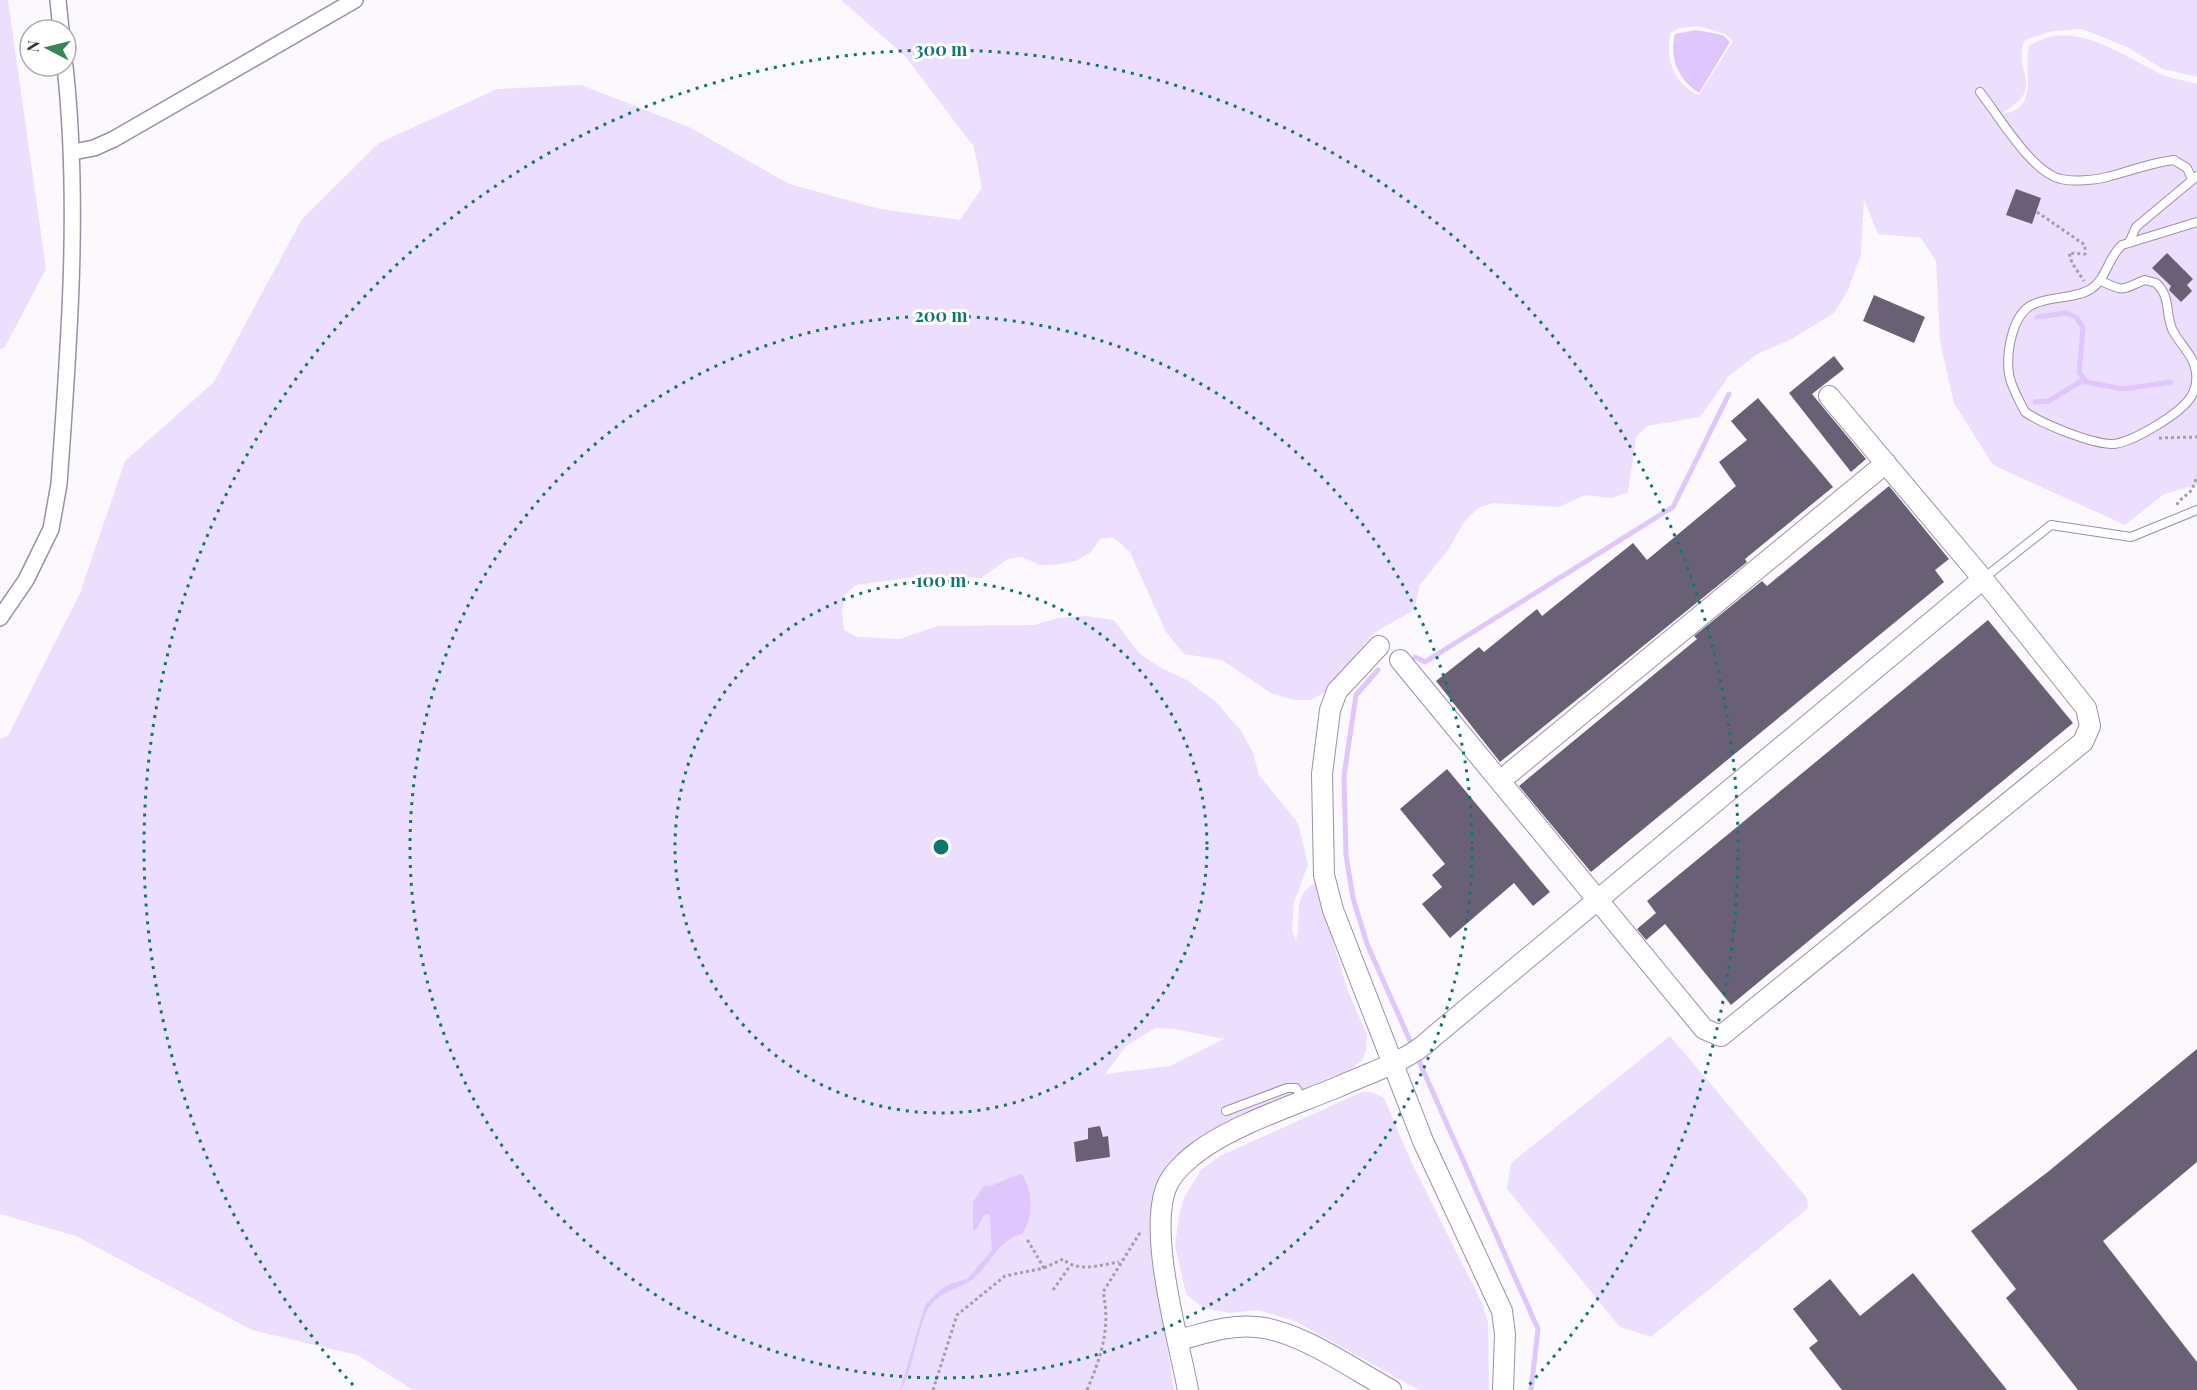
<svg xmlns="http://www.w3.org/2000/svg" width="2197" height="1390" font-family="'Playfair Display',serif">
  <style>
    .green { fill: #ecdefd; fill-rule: evenodd }
    .water { fill: #dfc6fc }
    .lines { fill: none; stroke-linecap: round; stroke-linejoin: round }
    .stream { stroke: #dfc6fc; stroke-width: 5 }
    .building { fill: #6a6075 }
    .service-casing { stroke: #9a90a6; stroke-width: 10 }
    .minor-casing { stroke: #9a90a6; stroke-width: 18 }
    .tertiary-casing { stroke: #9a90a6; stroke-width: 22 }
    .path { stroke: #a29fa6; stroke-width: 3; stroke-dasharray: 3 3; stroke-linecap: butt }
    .service { stroke: #fff; stroke-width: 8 }
    .minor { stroke: #fff; stroke-width: 15 }
    .tertiary { stroke: #fff; stroke-width: 20 }
    .ring { fill: none; stroke: #0f766e; stroke-width: 3; stroke-dasharray: 3 6 }
    .centre { fill: #0f766e; stroke: #fff; stroke-width: 3 }
    .ring-label { font-size: 18px; text-anchor: middle; font-weight: bold; fill: #0f766e; stroke: #fff; stroke-width: 6; stroke-linejoin: round; paint-order: stroke }
  </style>
  <rect width="100%" height="100%" fill="#fbf9fe"/>
  <path class="green" d="M 0,0 L 8,0 L 46,269 L 5,347 L 0,349 Z
    M 841,0 L 2197,0 L 2197,77 L 2163,69 L 2127,47 L 2082,29 L 2053,31 L 2025,40 C 2010,71 2050,88 2000,114 C 2041,111 2023,70 2029,46 C 2073,17 2121,55 2161,74 C 2172,79 2185,80 2197,84 L 2197,485 L 2164,494 L 2125,525 L 1993,465 L 1954,403 L 1940,341 L 1936,261 L 1921,238 L 1878,234 L 1864,200 L 1861,254 L 1848,290 L 1834,313 L 1790,340 L 1757,354 L 1729,376 L 1700,417 L 1647,426 L 1636,437 L 1628,492 L 1612,498 L 1585,495 L 1559,507 L 1494,503 L 1478,508 L 1464,522 L 1448,550 L 1420,585 L 1414,610 L 1374,633 L 1324,693 L 1310,700 L 1294,700 L 1271,693 L 1222,660 L 1184,654 L 1166,632 L 1130,552 L 1113,537 L 1100,539 L 1091,552 L 1076,561 L 1053,565 L 1040,565 L 1022,557 L 1008,559 L 981,578 L 930,575 L 856,585 L 845,595 L 842,612 L 844,630 L 857,637 L 900,639 L 938,626 L 1034,625 L 1058,618 L 1086,616 L 1114,620 L 1139,653 L 1159,667 L 1187,680 L 1216,702 L 1242,732 L 1253,753 L 1259,775 L 1298,823 L 1308,865 L 1294,902 L 1292,930 L 1296,940 C 1303,919 1290,896 1316,883 L 1348,991 L 1367,1035 L 1366,1051 L 1362,1060 L 1354,1067 L 1292,1096 L 1162,1181 L 1152,1204 L 1150,1240 L 1174,1390 L 413,1390 L 357,1355 L 252,1330 L 76,1236 L 0,1214 L 0,739 L 8,736 L 80,593 L 125,461 L 214,382 L 302,219 L 379,143 L 497,89 L 581,85 L 689,127 L 789,184 L 880,209 L 960,220 L 982,188 L 974,147 L 905,56 ZM 1699,26 L 1725,34 L 1733,41 L 1699,95 C 1675,86 1664,58 1671,33 L 1679,28 ZM 1156,1028 L 1175,1029 L 1224,1039 L 1170,1066 L 1105,1074 L 1127,1045 Z
    M 1670,1036 L 1807,1198 L 1808,1208 L 1651,1337 L 1620,1327 L 1507,1189 L 1511,1163 Z
    M 1362,1092 L 1371,1092 L 1384,1098 L 1410,1159 L 1483,1305 L 1488,1323 L 1489,1390 L 1419,1390 L 1295,1321 L 1258,1310 L 1230,1313 L 1203,1308 L 1186,1294 L 1175,1245 L 1179,1216 L 1184,1198 L 1201,1170 L 1220,1156 Z"/>
  <path class="water" d="M 1696,30 L 1723,35 L 1730,42 L 1699,93 C 1678,79 1669,59 1675,34 Z
    M 1022,1174 C 1033,1192 1034,1216 1022,1234 C 998,1239 991,1265 973,1279 C 956,1291 936,1291 926,1313 C 918,1330 910,1381 900,1390 L 925,1305 L 940,1290 L 952,1283 L 967,1279 L 992,1250 L 990,1214 L 984,1215 L 976,1230 L 973,1230 L 973,1202 L 984,1186 C 1000,1186 1007,1176 1022,1174 Z"/>
  <g class="lines">
    <path class="stream" d="M 2037,317 L 2066,313 L 2076,317 L 2083,328 L 2079,372 L 2086,382 L 2123,389 L 2171,382
      M 2035,402 L 2049,401 L 2083,380
      M 1415,657 L 1425,662 L 1673,507 L 1729,394
      M 1378,670 L 1356,695 L 1344,776 L 1346,855 L 1353,898 L 1367,944 L 1538,1329 L 1531,1390"/>
  </g>
  <path class="building" d="M 2016,189 L 2041,198 L 2032,224 L 2006,215 Z
    M 2167,253 L 2193,279 L 2187,285 L 2192,291 L 2181,302 L 2169,290 L 2171,286 L 2152,268 Z
    M 1874,295 L 1925,317 L 1914,343 L 1863,321 Z
    M 1834,356 L 1844,369 L 1812,394 L 1866,459 L 1851,472 L 1789,393 Z
    M 1758,398 L 1833,487 L 1745,559 L 1747,562 L 1500,762 L 1436,681 L 1479,647 L 1484,652 L 1537,609 L 1542,616 L 1633,543 L 1647,560 L 1736,486 L 1719,462 L 1747,440 L 1731,421 Z
    M 1889,486 L 1949,559 L 1935,570 L 1944,582 L 1591,872 L 1519,786 L 1697,639 L 1694,636 L 1762,581 L 1767,586 Z
    M 1988,620 L 2073,723 L 1731,1005 L 1665,924 L 1646,940 L 1637,929 L 1656,913 L 1647,901 Z
    M 1447,769 L 1550,892 L 1533,906 L 1514,883 L 1450,938 L 1422,904 L 1442,887 L 1432,875 L 1445,864 L 1400,809 Z
    M 2197,1049 L 2197,1162 L 2103,1241 L 2197,1362 L 2197,1390 L 2078,1390 L 2006,1298 L 2016,1289 L 1971,1231 L 2049,1171 Z
    M 1100,1126 L 1103,1137 L 1108,1136 L 1110,1157 L 1076,1162 L 1074,1142 L 1088,1139 L 1088,1128 Z
    M 1913,1273 L 2007,1390 L 1842,1390 L 1809,1348 L 1818,1341 L 1793,1309 L 1830,1279 L 1860,1316 Z"/>
  <g class="lines">
    <defs>
      <path id="service" d="M 1980,92 C 1998,115 2032,173 2061,179 C 2073,182 2095,180 2107,177 C 2131,171 2149,163 2174,160 L 2187,168 L 2192,179
        M 2129,243 L 2136,227 L 2197,176
        M 2101,281 C 2127,293 2121,289 2145,280 L 2156,283 C 2171,297 2165,311 2172,329 C 2179,344 2195,356 2196,373 C 2197,380 2195,389 2192,395 C 2184,412 2129,445 2111,444 C 2089,443 2043,424 2025,412 C 2019,400 2011,387 2009,374 C 2006,353 2012,313 2034,304 C 2051,296 2075,299 2091,289 C 2107,278 2108,257 2122,245 L 2197,222
        M 1984,578 L 2051,525 L 2131,537 L 2197,510
        M 1226,1111 L 1287,1088 L 1296,1088 L 1303,1100"/>
      <path id="minor" d="M 58,0 L 61,30
        M 73,152 L 94,148 L 114,139 L 355,0
        M 0,618 L 26,580 L 51,529 L 59,484 C 69,345 80,204 65,66"/>
      <path id="tertiary" d="M 1829,396 L 1983,579
        M 1379,646 L 1337,691 L 1330,710 L 1322,774 L 1324,875 L 1333,910 L 1423,1141 L 1502,1311 L 1505,1334 L 1503,1390
        M 1500,781 L 1886,463
        M 1178,1340 C 1203,1334 1230,1324 1256,1327 C 1299,1330 1354,1370 1391,1390
        M 1188,1390 C 1179,1341 1144,1222 1170,1180 C 1176,1170 1190,1157 1199,1151 C 1233,1125 1300,1103 1340,1086 C 1371,1072 1409,1061 1433,1037 L 1983,579 L 2086,708 L 2090,726 L 2083,742 L 1721,1036 L 1704,1029 L 1400,660"/>
    </defs>
    <use href="#service" class="service-casing"/>
    <use href="#minor" class="minor-casing"/>
    <use href="#tertiary" class="tertiary-casing"/>
    <path class="path" d="M 2037,212 L 2085,245 L 2085,254 L 2069,253 L 2072,263 L 2084,281
      M 2159,438 L 2197,437
      M 2177,505 L 2178,502 L 2192,490 L 2197,476
      M 1044,1268 L 1063,1259 C 1078,1273 1100,1265 1119,1262
      M 1053,1290 L 1070,1266
      M 933,1390 L 957,1315 L 1005,1276 L 1044,1268 L 1027,1239
      M 1087,1390 C 1101,1357 1111,1328 1103,1292 L 1141,1231"/>
    <use href="#service" class="service"/>
    <use href="#minor" class="minor"/>
    <use href="#tertiary" class="tertiary"/>
  </g>
  <g class="ring">
    <circle cx="941" cy="847" r="266"/>
    <circle cx="941" cy="847" r="531"/>
    <path d="M353 1385A797 797 0 1 1 1529 1385"/>
  </g>
  <circle cx="941" cy="847" r="9" class="centre"/>
  <g class="ring-label">
    <text x="941" y="56">300 m</text>
    <text x="941" y="322">200 m</text>
    <text x="941" y="587">100 m</text>
  </g>
  <g transform="translate(48 48) rotate(277)"><circle r="28" fill="#ffffff" stroke="#afadb1" stroke-width="1.5"/>
  <path d="M0-4.5L10 22L0 15L-10 22Z" fill="#348658"/>
  <text y="-9" font-size="16" font-weight="bold" text-anchor="middle" fill="#36323b">N</text>
  </g>
</svg>
